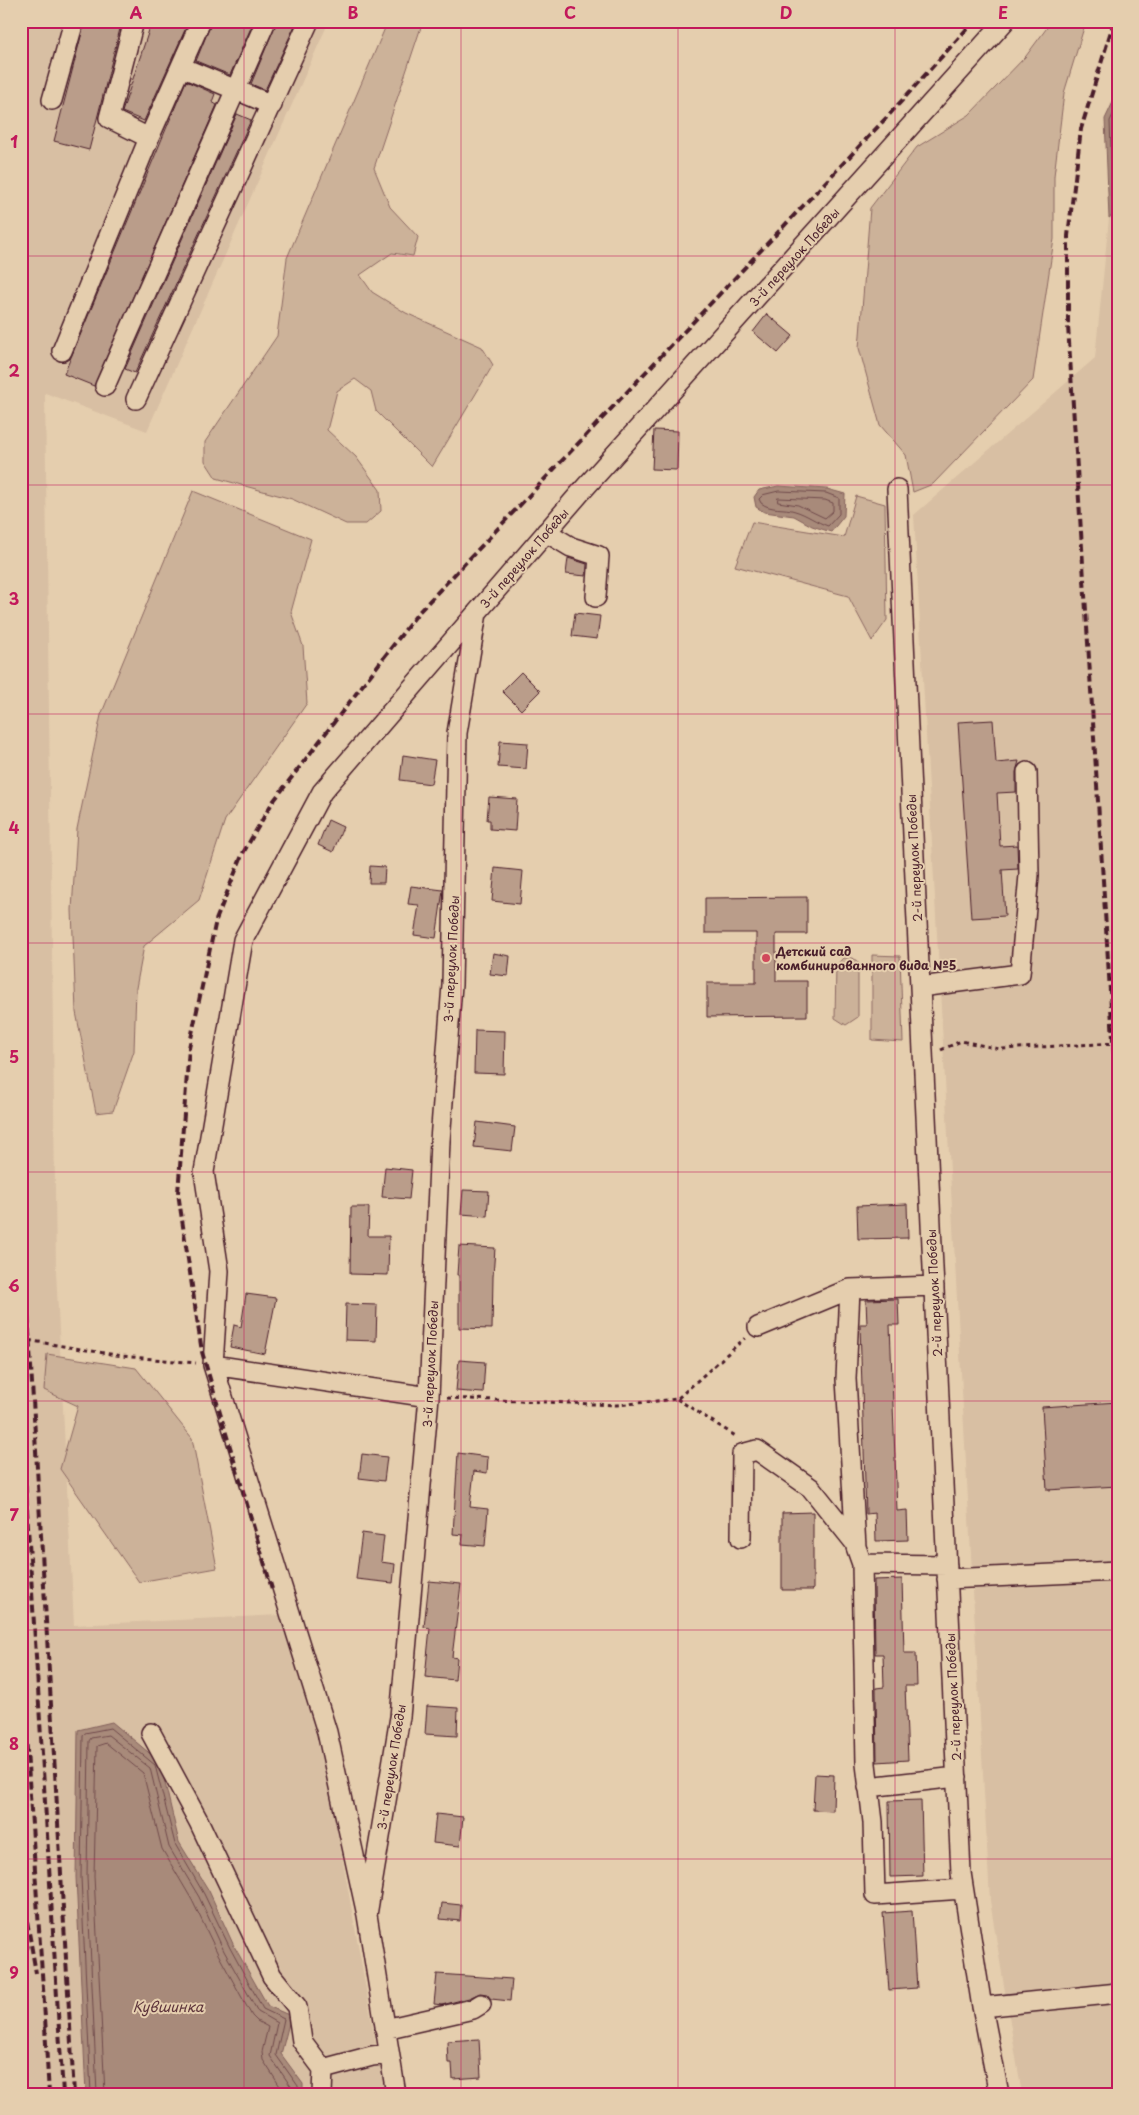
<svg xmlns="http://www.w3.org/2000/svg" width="1139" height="2115" font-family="'Playpen Sans',sans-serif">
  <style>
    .built { fill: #d8bfa3 }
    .green { fill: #ccb299; stroke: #8b6862 }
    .water { fill: #a88a7a; stroke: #825f5a }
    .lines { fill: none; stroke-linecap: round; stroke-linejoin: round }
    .shore { stroke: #704a4b; stroke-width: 1 }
    .building { fill: #ba9d8a; stroke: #4a1f2b }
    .minor-casing { stroke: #4a1f2b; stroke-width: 22 }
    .path { stroke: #4a1f2b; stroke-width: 3; stroke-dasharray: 4 4; stroke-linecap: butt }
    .minor { stroke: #e5ceae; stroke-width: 19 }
    .rail { stroke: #4a1f2b; stroke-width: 4; stroke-dasharray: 8 4; stroke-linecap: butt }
    .grid { fill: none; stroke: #c2185b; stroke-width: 1; stroke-opacity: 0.55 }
    .poi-dot { fill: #d1495b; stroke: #e5ceae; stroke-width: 2 }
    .labels { text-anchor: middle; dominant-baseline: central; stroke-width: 4; stroke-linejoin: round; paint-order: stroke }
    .street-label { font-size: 12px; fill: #4a1f2b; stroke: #e5ceae }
    .poi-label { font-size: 12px; font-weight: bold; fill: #4a1f2b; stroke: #e5ceae; text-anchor: start }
    .water-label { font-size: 14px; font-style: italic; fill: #5d343b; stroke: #e5ceae }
    .neatline { fill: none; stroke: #c2185b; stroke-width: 2 }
    .grid-label { font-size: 16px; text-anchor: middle; font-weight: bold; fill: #c2185b }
  </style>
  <rect width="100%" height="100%" fill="#e5ceae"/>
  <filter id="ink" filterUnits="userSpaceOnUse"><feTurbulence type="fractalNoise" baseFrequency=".02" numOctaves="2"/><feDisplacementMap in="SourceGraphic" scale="10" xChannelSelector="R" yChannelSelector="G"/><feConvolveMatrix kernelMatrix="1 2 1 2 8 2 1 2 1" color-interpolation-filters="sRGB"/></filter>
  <g filter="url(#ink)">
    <path class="built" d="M 21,21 L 329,21 L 147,431 L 45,393 L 56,1271 L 74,1625 L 281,1615 L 327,1773 L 385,2094 L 21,2094 Z
      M 1118,84 L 1118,2094 L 1022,2094 L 990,1901 L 914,515 L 1095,358 L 1109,218 L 1105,119 Z"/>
    <path class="green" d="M 388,21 L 423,21 L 374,168 L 390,207 L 418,237 L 413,256 L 392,253 L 360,275 L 372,292 L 406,313 L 482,347 L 493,365 L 432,467 L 376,411 L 371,391 L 355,379 L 337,391 L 327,430 L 356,457 L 380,490 L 381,511 L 366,524 L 346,524 L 292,499 L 216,478 L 205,461 L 205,442 L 277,336 L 287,258 Z
      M 1052,21 L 1086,21 L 1064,93 L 1054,176 L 1054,239 L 1033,380 L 933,484 L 913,492 L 906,455 L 880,425 L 859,348 L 870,208 L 917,147 L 969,115 L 1026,56 Z
      M 193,491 L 311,539 L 291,612 L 303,646 L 307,703 L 225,820 L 199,900 L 144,946 L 136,988 L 134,1051 L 113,1111 L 96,1113 L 76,1012 L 72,910 L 77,829 L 101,715 Z
      M 856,496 L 885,504 L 887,620 L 872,641 L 848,596 L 735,566 L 752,522 L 844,537 Z
      M 872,955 L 900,956 L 903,1042 L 872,1040 Z
      M 843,958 L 853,958 L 858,962 L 858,1017 L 846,1025 L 835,1018 L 836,966 Z
      M 47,1354 L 136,1368 L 192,1438 L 217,1568 L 139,1582 L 60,1469 L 78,1406 L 44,1390 Z"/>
    <path class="water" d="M 1118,92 L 1118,211 L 1109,218 L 1105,119 Z
      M 778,486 L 827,489 L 845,494 L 844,516 L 831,532 L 812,526 L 794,516 L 764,512 L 756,507 L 754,497 L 759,490 Z
      M 112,1722 L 160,1762 L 179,1842 L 209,1891 L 234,1946 L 268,2006 L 291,2016 L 281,2054 L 303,2084 L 303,2094 L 86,2094 L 76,1877 L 78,1730 Z"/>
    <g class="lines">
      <path class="shore" d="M 1118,104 L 1110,121 L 1113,205 L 1118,207
        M 779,491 L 826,493 L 839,498 L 839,514 L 828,526 C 816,522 806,514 795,511 C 784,507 771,511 761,503 L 759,499 L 763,495 Z
        M 778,498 L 825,500 L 833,503 L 833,511 L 825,518 L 798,505 L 778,502 Z
        M 91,2094 L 81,1877 L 83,1736 L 85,1733 L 110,1728 L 155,1765 L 175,1844 L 204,1894 L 230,1948 L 263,2009 L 284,2019 L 276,2055 L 298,2086 L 298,2094
        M 97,2094 L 87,1877 L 89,1741 L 91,1738 L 108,1735 L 150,1768 L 169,1847 L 199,1897 L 224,1951 L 258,2012 L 277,2023 L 270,2056 L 292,2088 L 292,2094
        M 105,2094 L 94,1876 L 97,1746 L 106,1743 L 143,1773 L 162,1849 L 192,1900 L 218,1954 L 252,2016 L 257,2021 L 268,2027 L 262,2052 L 263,2060 L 285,2094"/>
    </g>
    <path class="building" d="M 85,21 L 122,21 L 89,150 L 54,141 Z
      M 152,21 L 189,21 L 144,121 L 122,112 Z
      M 212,21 L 254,21 L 230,75 L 196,61 Z
      M 277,21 L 297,21 L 265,90 L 251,84 Z
      M 186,81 L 215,94 L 212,102 L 217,105 L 94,386 L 64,374 Z
      M 237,114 L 251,120 L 135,373 L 125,369 Z
      M 767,314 L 793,336 L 778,353 L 753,332 Z
      M 654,430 L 678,431 L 677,470 L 652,469 Z
      M 568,558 L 587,564 L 586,576 L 566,574 Z
      M 575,613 L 600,616 L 597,639 L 572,636 Z
      M 521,672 L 540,691 L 521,710 L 502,691 Z
      M 993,720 L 996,763 L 1019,761 L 1016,772 L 1016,792 L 997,793 L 1000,846 L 1017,845 L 1018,869 L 1002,870 L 1005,916 L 971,918 L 958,722 Z
      M 500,741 L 528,743 L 526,769 L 498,767 Z
      M 403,755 L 435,760 L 431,784 L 400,780 Z
      M 489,797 L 517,799 L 515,831 L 490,829 L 490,820 L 487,820 Z
      M 328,820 L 343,827 L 333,852 L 318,845 Z
      M 370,866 L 385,867 L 384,883 L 369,883 Z
      M 495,868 L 523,871 L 520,904 L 492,901 Z
      M 411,886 L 443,890 L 436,938 L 414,935 L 419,905 L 408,904 Z
      M 807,897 L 807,934 L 776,934 L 776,981 L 807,981 L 807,1016 L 707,1017 L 707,983 L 756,983 L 756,933 L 705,933 L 705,898 Z
      M 493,953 L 510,956 L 508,976 L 490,974 Z
      M 475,1030 L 505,1031 L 504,1074 L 474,1073 Z
      M 477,1122 L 515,1127 L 512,1151 L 474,1147 Z
      M 385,1167 L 412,1170 L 409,1199 L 382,1197 Z
      M 463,1190 L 489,1191 L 487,1216 L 461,1214 Z
      M 907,1204 L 908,1238 L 858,1239 L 857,1206 Z
      M 351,1207 L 369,1207 L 368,1236 L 389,1236 L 388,1275 L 350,1274 Z
      M 459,1246 L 495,1248 L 493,1277 L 492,1329 L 459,1328 L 459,1275 L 457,1275 Z
      M 246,1294 L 276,1298 L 265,1354 L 230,1347 L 234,1325 L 241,1327 Z
      M 898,1299 L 899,1325 L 890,1325 L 897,1511 L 907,1510 L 908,1540 L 876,1541 L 875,1513 L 866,1514 L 860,1324 L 867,1324 L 866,1300 Z
      M 346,1304 L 377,1305 L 376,1341 L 345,1340 Z
      M 459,1360 L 485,1362 L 483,1393 L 456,1391 Z
      M 1118,1402 L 1118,1486 L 1047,1490 L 1042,1407 Z
      M 458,1453 L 488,1457 L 487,1473 L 474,1471 L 470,1507 L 488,1509 L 485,1546 L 462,1544 L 463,1535 L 453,1534 Z
      M 362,1454 L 387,1457 L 384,1481 L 359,1478 Z
      M 813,1512 L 813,1590 L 782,1590 L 782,1513 Z
      M 362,1533 L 384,1536 L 381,1562 L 395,1564 L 393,1583 L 356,1579 Z
      M 902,1579 L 904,1653 L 916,1653 L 917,1686 L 905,1686 L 908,1760 L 877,1762 L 876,1688 L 884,1687 L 883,1654 L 875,1654 L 874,1580 Z
      M 429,1581 L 461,1584 L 452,1657 L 457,1658 L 455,1680 L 425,1677 L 430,1628 L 424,1627 Z
      M 427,1706 L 458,1708 L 457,1736 L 425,1734 Z
      M 815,1774 L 834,1775 L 833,1811 L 813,1810 Z
      M 921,1800 L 923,1876 L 890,1877 L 889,1801 Z
      M 436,1814 L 463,1817 L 460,1846 L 433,1843 Z
      M 442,1903 L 461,1905 L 460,1921 L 440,1919 Z
      M 912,1911 L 917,1988 L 889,1990 L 883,1913 Z
      M 437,1974 L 512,1979 L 510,2001 L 491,1999 L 487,1994 L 480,1993 L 469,1998 L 442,2005 L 434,2004 Z
      M 479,2039 L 481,2077 L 453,2079 L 452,2063 L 448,2063 L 447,2041 Z"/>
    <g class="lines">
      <defs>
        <path id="minor" d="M 134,21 L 109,118 L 149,138
          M 181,67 L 272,105
          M 52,100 L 74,21
          M 62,351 L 149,138 L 201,21
          M 105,386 L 266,21
          M 136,399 L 309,21
          M 897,489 L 961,1873 L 981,2001 L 999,2094
          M 546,532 L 571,547 L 599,556 L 596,597
          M 920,987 L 1020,974 L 1029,875 L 1027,772
          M 850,1289 L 846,1379 L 856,1547 L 862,1564 L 947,1565
          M 758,1327 L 850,1289 L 934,1286
          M 213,1365 L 429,1397
          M 741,1538 L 742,1454 L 757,1450 L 811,1488 L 855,1543
          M 862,1564 L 866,1764 L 873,1822 L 875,1895 L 963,1889
          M 947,1579 L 1118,1571
          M 151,1733 L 199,1822 L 272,1976 L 297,2007 L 302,2041 L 323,2069
          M 868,1787 L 957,1777
          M 367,1915 L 327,1732 L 213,1365 L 219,1271 L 204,1172 L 243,940 L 322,792 L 581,492 L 1005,21
          M 982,2007 L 1118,1993
          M 385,2029 L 473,2009 L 481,2004
          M 322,2094 L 323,2069 L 372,2056 L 389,2054
          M 396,2094 L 367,1915 L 400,1717 L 429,1397 L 440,1141 L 452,985 L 457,733 L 477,613"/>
      </defs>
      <use href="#minor" class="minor-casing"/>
      <path class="path" d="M 941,1050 L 961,1041 L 1000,1049 L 1118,1043
        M 21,1339 L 122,1356 L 196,1363
        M 447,1398 L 617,1405 L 677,1399 L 745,1338
        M 677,1399 L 737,1437"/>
      <use href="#minor" class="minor"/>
      <path class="rail" d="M 1114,21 L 1081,129 L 1068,236 L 1068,326 L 1118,1118
        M 21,1197 L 74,2094
        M 21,1413 L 63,2094
        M 272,1589 L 202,1352 L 178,1193 L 189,1048 L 216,920 L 243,853 L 272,803 L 418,613 L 887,117 L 974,21
        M 21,1661 L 46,2033
        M 21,1886 L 36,1973
        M 45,2027 L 49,2094
        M 21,2069 L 24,2094"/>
    </g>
  </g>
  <path class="grid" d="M 244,21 L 244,2094M 461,21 L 461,2094M 678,21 L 678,2094M 895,21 L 895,2094M 21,256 L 1118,256M 21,485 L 1118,485M 21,714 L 1118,714M 21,943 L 1118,943M 21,1172 L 1118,1172M 21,1401 L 1118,1401M 21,1630 L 1118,1630M 21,1859 L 1118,1859"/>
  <circle class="poi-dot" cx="766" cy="958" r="5"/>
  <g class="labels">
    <g class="street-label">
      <text transform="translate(794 257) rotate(-48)">3-й переулок Победы</text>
      <text transform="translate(524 558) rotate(-49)">3-й переулок Победы</text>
      <text transform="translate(914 858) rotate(-93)">2-й переулок Победы</text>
      <text transform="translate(451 959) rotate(-87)">3-й переулок Победы</text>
      <text transform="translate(934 1293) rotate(-93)">2-й переулок Победы</text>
      <text transform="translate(430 1364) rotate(-87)">3-й переулок Победы</text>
      <text transform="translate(953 1697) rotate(-93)">2-й переулок Победы</text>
      <text transform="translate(391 1767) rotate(-81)">3-й переулок Победы</text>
    </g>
    <g class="poi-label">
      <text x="776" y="951">Детский сад<tspan x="776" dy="14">комбинированного вида №5</tspan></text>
    </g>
    <g class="water-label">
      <text x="168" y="2006">Кувшинка</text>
    </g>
  </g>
  <rect width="1139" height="2115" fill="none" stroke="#e5ceae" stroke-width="55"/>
  <rect x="28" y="28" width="1084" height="2060" class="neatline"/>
  <g class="grid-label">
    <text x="136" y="19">A</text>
    <text x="353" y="19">B</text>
    <text x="570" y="19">C</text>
    <text x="786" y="19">D</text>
    <text x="1003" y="19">E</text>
    <text x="14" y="148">1</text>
    <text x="14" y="377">2</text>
    <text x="14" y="605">3</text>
    <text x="14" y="834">4</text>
    <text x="14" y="1063">5</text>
    <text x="14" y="1292">6</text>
    <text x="14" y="1521">7</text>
    <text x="14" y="1750">8</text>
    <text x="14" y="1979">9</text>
  </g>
</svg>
